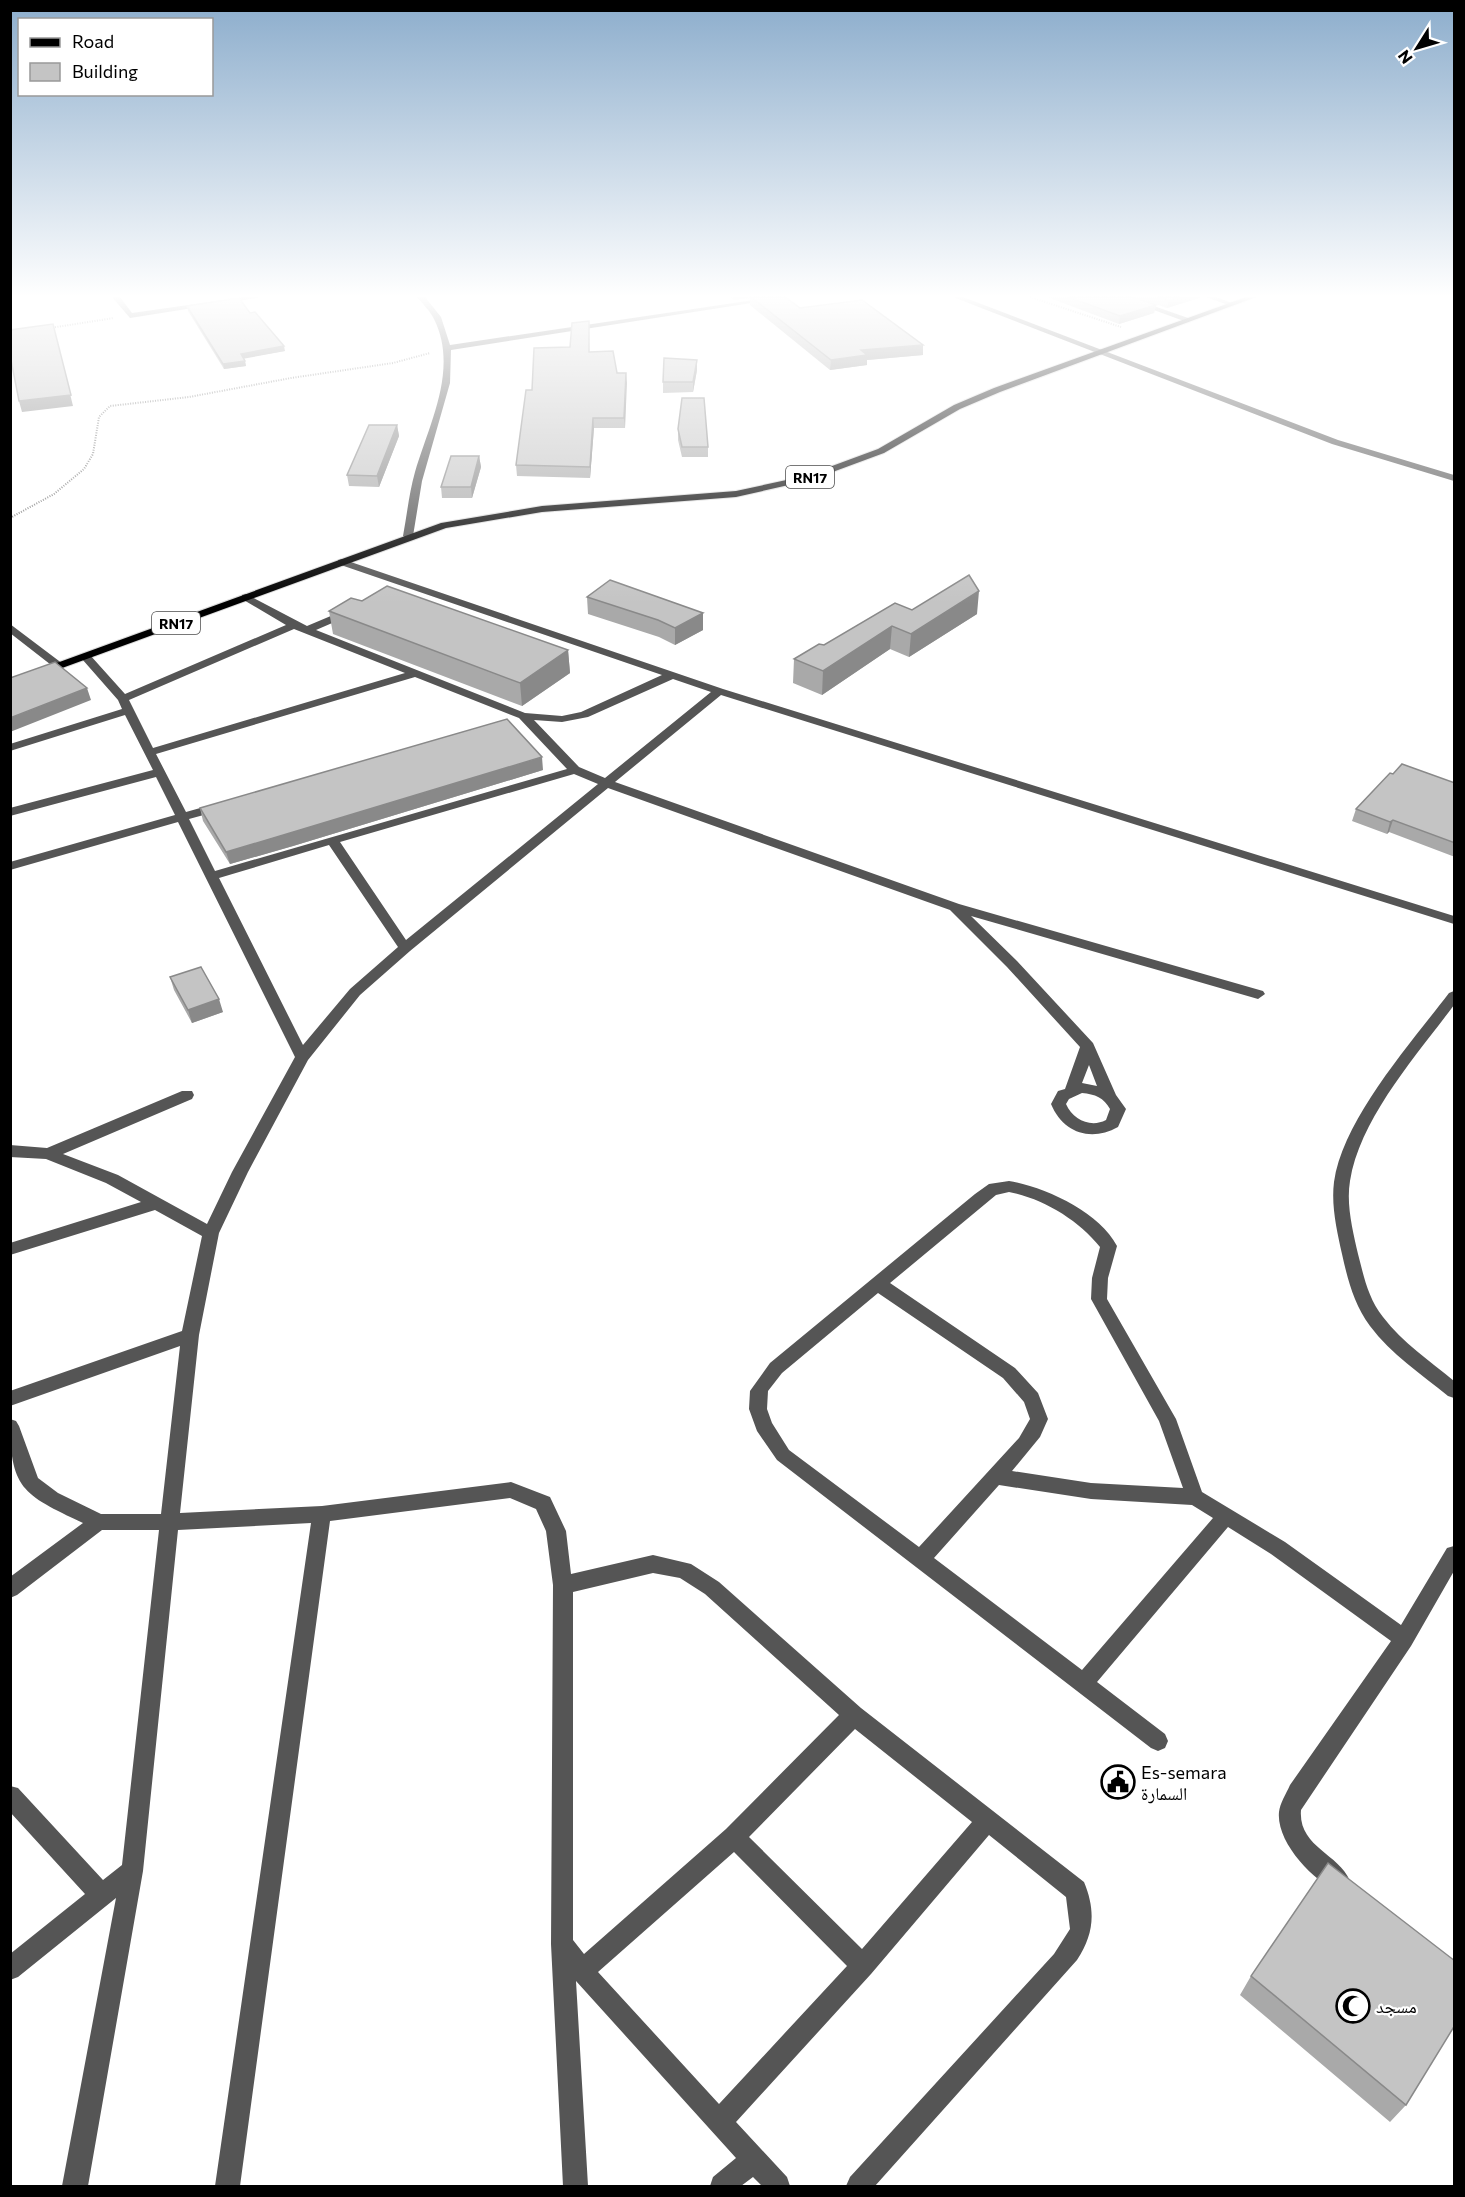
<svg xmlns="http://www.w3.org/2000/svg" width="1465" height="2197" font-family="Commissioner,'Noto Naskh Arabic',sans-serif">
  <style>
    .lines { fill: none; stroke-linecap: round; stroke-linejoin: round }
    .major-casing { stroke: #dbdbdb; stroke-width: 2 }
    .path { stroke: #777; stroke-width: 2; stroke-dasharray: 1 1.5; stroke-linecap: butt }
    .minor { fill: #555; fill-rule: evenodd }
    .major { fill: #000; fill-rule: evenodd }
    .wall { fill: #a9a9a9 }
    .shaded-wall { fill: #898989 }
    .building { fill: #c4c4c4; stroke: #898989; stroke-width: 1.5 }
    .labels { text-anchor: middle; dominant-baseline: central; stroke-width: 4.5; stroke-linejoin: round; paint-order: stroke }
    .shield { fill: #fff; stroke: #4c4c4c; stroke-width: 1.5 }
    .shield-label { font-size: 14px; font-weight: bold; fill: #000 }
    .near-poi-label { font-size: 18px; fill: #000; stroke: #fff; text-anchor: start }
  </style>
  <rect width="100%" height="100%" fill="#fff"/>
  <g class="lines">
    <defs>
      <path id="major" d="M 1246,297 L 1256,297 L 1000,392 L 960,409 L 884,453 L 811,480 L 736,497 L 542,512 L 446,528 L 10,687 L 10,680 L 441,523 L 542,506 L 736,491 L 805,476 L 878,449 L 954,405 L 994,388 Z"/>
    </defs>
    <use href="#major" class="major-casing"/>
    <path class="path" d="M 1030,297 L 1121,327
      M 50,328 L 114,318
      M 10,518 L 54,494 L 84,469 L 93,454 L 99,417 L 110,406 L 189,397 L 291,378 L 393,363 L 430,353"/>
    <path class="minor" d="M 112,297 L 120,297 L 132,313 L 245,297 L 262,297 L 130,318 Z
      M 417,297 L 425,297 L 441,317 L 450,345 L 774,297 L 790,297 L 451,350 L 450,383 L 422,481 L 413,536 L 408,539 L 403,536 C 407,515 409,493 415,472 C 429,424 459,369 434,319 C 430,311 423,304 417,297 Z
      M 953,297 L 963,297 L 1338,440 L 1454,475 L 1454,481 L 1332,444 Z
      M 1118,297 L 1128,297 L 1191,319 L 1184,321 Z
      M 1206,297 L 1216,297 L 1235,304 L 1231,306 Z
      M 342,559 L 723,689 L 1454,916 L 1454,924 L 721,695 L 615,782 L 959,904 L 1263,991 L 1265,994 L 1258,999 L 971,916 L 1017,961 L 1093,1043 L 1116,1095 L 1126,1109 L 1118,1127 C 1091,1142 1063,1133 1051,1104 L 1058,1091 L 1065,1089 L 1080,1047 L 1007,967 L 950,910 L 608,788 L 410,951 L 360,995 L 308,1060 L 248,1172 L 219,1233 L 199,1335 L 180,1513 L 322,1506 L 511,1482 L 550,1497 L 566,1531 L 571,1574 L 653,1555 L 691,1564 L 719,1582 L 861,1708 L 1084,1882 C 1096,1911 1094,1934 1077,1960 L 875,2186 L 846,2186 L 850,2177 L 1054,1954 L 1070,1929 L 1066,1897 L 989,1835 L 871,1974 L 736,2122 L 787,2177 L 790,2186 L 762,2186 L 753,2177 L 741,2186 L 710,2186 L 713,2177 L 736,2158 L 576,1981 L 588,2186 L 563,2186 L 551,1944 L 553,1585 L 546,1531 L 536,1509 L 510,1498 L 330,1521 L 240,2186 L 215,2186 L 311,1523 L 178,1530 L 143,1871 L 88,2186 L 62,2186 L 116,1898 L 18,1977 L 10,1980 L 10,1954 L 85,1894 L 10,1812 L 10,1786 L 18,1788 L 103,1880 L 122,1865 L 159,1530 L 102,1530 L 17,1595 L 10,1598 L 10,1577 L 83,1523 C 22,1494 10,1489 10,1419 L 16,1421 L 19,1426 L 38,1478 L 58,1493 L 101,1514 L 161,1514 L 180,1346 L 10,1406 L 10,1391 L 182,1331 L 202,1236 L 155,1210 L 10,1255 L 10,1243 L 141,1202 L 106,1183 L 46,1159 L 10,1157 L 10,1145 L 47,1148 L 182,1091 L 192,1091 L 194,1095 L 192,1099 L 63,1154 L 118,1175 L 207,1224 L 232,1172 L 295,1057 L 178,822 L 10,870 L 10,862 L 175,815 L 156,777 L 10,816 L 10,808 L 153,770 L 125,715 L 10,751 L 10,744 L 122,709 L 118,700 L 82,659 L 82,655 L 90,655 L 125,694 L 286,625 L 242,599 L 242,595 L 246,594 L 307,626 L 345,610 L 353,610 L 353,614 L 316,630 L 525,713 L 562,716 L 581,712 L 662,675 L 338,564 L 338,560 ZM 294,629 L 405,673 L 153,748 L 129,700 ZM 415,677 L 519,718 L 567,769 L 215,871 L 189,819 L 222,810 L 224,807 L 218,803 L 186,812 L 156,754 ZM 673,679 L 711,692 L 605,778 L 579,767 L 534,720 L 562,722 L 588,717 ZM 574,774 L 598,784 L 406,940 L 340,842 ZM 329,845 L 398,947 L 350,989 L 303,1045 L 219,878 ZM 1089,1065 L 1097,1086 L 1082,1083 ZM 1082,1093 C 1095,1094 1104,1098 1110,1109 L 1106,1120 C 1091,1128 1073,1120 1066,1104 L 1069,1099 ZM 653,1573 L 680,1578 L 705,1594 L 839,1715 L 726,1829 L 584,1954 L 573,1940 L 573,1592 ZM 855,1729 L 972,1822 L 862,1949 L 749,1837 ZM 734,1852 L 847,1966 L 719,2104 L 598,1972 Z
      M 10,624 L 63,664 L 63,668 L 55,668 L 10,633 Z
      M 1454,991 L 1454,1005 C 1417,1055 1360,1118 1350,1181 C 1346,1205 1353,1231 1358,1254 C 1364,1277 1368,1298 1383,1317 C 1403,1343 1430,1361 1454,1381 L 1454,1398 L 1448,1396 C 1421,1374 1391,1354 1370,1326 C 1354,1304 1348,1281 1342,1254 C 1337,1231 1331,1206 1334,1182 C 1343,1119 1411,1043 1449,993 Z
      M 1009,1181 C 1045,1187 1099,1212 1117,1246 L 1108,1278 L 1107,1299 L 1176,1419 L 1202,1492 L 1285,1542 L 1401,1625 L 1447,1548 L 1454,1546 L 1454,1571 L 1411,1646 L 1301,1810 C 1298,1847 1338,1853 1350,1881 L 1347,1889 L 1339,1892 C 1313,1881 1276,1842 1279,1812 C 1280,1803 1286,1794 1290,1785 L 1391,1641 L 1271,1554 L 1228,1527 L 1097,1682 L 1165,1734 L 1168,1741 L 1165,1748 L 1158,1751 L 1151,1748 L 777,1460 L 757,1431 L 749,1409 L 750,1391 L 770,1363 L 975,1194 L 989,1184 ZM 1009,1192 C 1044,1199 1078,1220 1100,1247 L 1092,1278 L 1091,1299 L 1159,1421 L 1183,1488 L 1091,1483 L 1012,1471 L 1040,1437 L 1048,1419 L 1038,1393 L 1015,1368 L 890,1283 L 996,1195 ZM 878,1293 L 1003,1378 L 1024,1402 L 1030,1419 L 1019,1438 L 919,1547 L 789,1450 L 772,1423 L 767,1409 L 768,1391 L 782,1373 ZM 999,1485 L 1091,1499 L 1192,1505 L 1213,1518 L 1082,1670 L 934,1558 Z"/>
    <use href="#major" class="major"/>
  </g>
  <path class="wall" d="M 729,297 L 785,297 L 800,308 L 923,355 L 867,360 L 867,365 L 830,370 L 750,305 L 750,298 L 734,300 Z
    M 1047,297 L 1133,297 L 1156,305 L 1154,313 L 1119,324 Z
    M 1134,297 L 1202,297 L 1167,308 Z
    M 187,306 L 250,313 L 285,351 L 244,358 L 246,366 L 224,369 L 188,311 Z
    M 590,352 L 617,373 L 626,373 L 625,428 L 594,428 L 590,478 L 517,476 L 516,465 L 532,390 Z
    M 697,370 L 693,392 L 663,393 L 663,382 Z
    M 397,425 L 399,436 L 379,487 L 349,486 L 347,475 Z
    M 678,429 L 708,447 L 708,457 L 682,457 L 678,440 Z
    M 479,456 L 481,467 L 472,498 L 442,498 L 441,487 Z
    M 587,597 L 703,613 L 703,630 L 675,645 L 659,637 L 588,614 Z
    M 362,601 L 568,650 L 570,673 L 522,706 L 333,634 L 329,611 Z
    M 912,610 L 977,614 L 909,657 L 890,649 L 822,695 L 793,683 L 794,659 L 824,645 Z
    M 543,770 L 293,846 L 230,864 L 203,821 L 200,808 Z
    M 1393,774 L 1455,783 L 1455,857 L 1389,832 L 1387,834 L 1352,821 L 1356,809 Z
    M 170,977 L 223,1012 L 192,1023 L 174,990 Z
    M 1251,1976 L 1406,2105 L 1390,2122 L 1240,1995 Z"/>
  <path class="shaded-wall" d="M 734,297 L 750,297 L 734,300 Z
    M 1181,297 L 1202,297 L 1167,308 L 1169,301 Z
    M 1156,305 L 1154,313 L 1119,324 L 1120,316 Z
    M 53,324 L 73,406 L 22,412 L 19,401 Z
    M 923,345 L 923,355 L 867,360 L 867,365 L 830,370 L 831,360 L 861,350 Z
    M 284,346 L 285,351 L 242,359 L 241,354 Z
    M 697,360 L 697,370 L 693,392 L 693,382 Z
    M 245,361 L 246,366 L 224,369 L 223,364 Z
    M 626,373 L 627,383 L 625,428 L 624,418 Z
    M 593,418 L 594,428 L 590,478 L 590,467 Z
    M 397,425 L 399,436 L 379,487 L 377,476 Z
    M 479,456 L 481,467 L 472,498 L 471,487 Z
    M 979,591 L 977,614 L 909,657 L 911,634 Z
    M 703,613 L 703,630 L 675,645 L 675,628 Z
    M 892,626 L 890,649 L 822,695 L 823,671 Z
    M 568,650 L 570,673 L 522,706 L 520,683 Z
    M 87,688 L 91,700 L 10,732 L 10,718 Z
    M 542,757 L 543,770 L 293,846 L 230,864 L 226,852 Z
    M 1393,820 L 1389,832 L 1387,834 L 1390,822 Z
    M 219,999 L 223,1012 L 192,1023 L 188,1010 Z"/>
  <path class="building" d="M 751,297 L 785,297 L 800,308 L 862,300 L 923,345 L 861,350 L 867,355 L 831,360 Z
    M 1068,297 L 1133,297 L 1156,305 L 1120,316 Z
    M 1157,297 L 1181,297 L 1169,301 Z
    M 239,298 L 250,313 L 255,312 L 284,346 L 241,354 L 245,361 L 223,364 L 187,306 Z
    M 589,321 L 589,352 L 613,351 L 617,373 L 626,373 L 624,418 L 593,418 L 590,467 L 516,465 L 526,390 L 532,390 L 534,348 L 570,347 L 572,323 Z
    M 53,324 L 71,395 L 19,401 L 10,355 L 10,330 Z
    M 664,358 L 697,360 L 693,382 L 663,382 Z
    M 682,398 L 704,398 L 708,447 L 682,447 L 678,429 Z
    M 369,425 L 397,425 L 377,476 L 347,475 Z
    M 451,456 L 479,456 L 471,487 L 441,487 Z
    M 969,575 L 979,591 L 911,634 L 892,626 L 823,671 L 794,659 L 819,644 L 824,645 L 895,603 L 912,610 Z
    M 610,580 L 703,613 L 675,628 L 658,620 L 587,597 Z
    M 387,586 L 568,650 L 520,683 L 329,611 L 351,598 L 362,601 Z
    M 55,662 L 87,688 L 10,718 L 10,678 Z
    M 507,719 L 542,757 L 290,833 L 226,852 L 200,808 Z
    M 1402,764 L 1455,783 L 1455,843 L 1393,820 L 1390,822 L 1356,809 L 1390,773 L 1393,774 Z
    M 201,967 L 219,999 L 188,1010 L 170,977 Z
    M 1328,1863 L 1455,1961 L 1455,2025 L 1406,2105 L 1251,1976 Z"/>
  <linearGradient id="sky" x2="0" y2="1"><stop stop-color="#8cadcc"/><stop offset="0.49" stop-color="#fff"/><stop offset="1" stop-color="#fff" stop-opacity="0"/></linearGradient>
  <rect width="1465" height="604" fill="url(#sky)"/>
  <defs>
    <symbol id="civic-ring" viewBox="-11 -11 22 22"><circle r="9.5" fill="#fff" stroke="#000" stroke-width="1.5"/><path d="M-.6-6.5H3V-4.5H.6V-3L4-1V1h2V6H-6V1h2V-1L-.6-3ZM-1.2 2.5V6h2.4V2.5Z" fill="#000"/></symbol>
    <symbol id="mosque-ring" viewBox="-11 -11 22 22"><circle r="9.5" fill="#fff" stroke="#000" stroke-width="1.5"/><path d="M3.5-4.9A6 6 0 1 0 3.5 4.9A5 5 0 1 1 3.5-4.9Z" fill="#000"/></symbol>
  </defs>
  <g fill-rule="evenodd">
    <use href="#civic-ring" x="1099" y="1763" width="38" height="38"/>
    <use href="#mosque-ring" x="1334" y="1987" width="38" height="38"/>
  </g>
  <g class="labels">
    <g class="shield">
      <rect x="786" y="466" width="48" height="22" rx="4.5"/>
      <rect x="152" y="612" width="48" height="22" rx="4.5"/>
    </g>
    <g class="shield-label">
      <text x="810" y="477">RN17</text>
      <text x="176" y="623">RN17</text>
    </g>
    <g class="near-poi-label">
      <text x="1141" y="1772">Es-semara<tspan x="1141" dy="21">السمارة</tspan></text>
      <text x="1376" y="2006">مسجد</text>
    </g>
  </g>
  <rect width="1465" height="2197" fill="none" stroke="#000000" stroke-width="24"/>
  <rect x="18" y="18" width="195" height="78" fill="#ffffff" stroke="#999999" stroke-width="1.5"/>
  <rect x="30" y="38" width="30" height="9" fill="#000000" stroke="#999999" stroke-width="1.5"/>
  <text x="72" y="48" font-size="18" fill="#000000">Road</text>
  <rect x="30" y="63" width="30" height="18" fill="#c4c4c4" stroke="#999999" stroke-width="1.5"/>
  <text x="72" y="78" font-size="18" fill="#000000">Building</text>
  <g transform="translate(1417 48) rotate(233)" stroke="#ffffff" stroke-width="4.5" paint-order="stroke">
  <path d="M0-4.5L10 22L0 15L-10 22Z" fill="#000000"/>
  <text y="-9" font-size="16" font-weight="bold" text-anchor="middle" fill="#000000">N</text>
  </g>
</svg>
